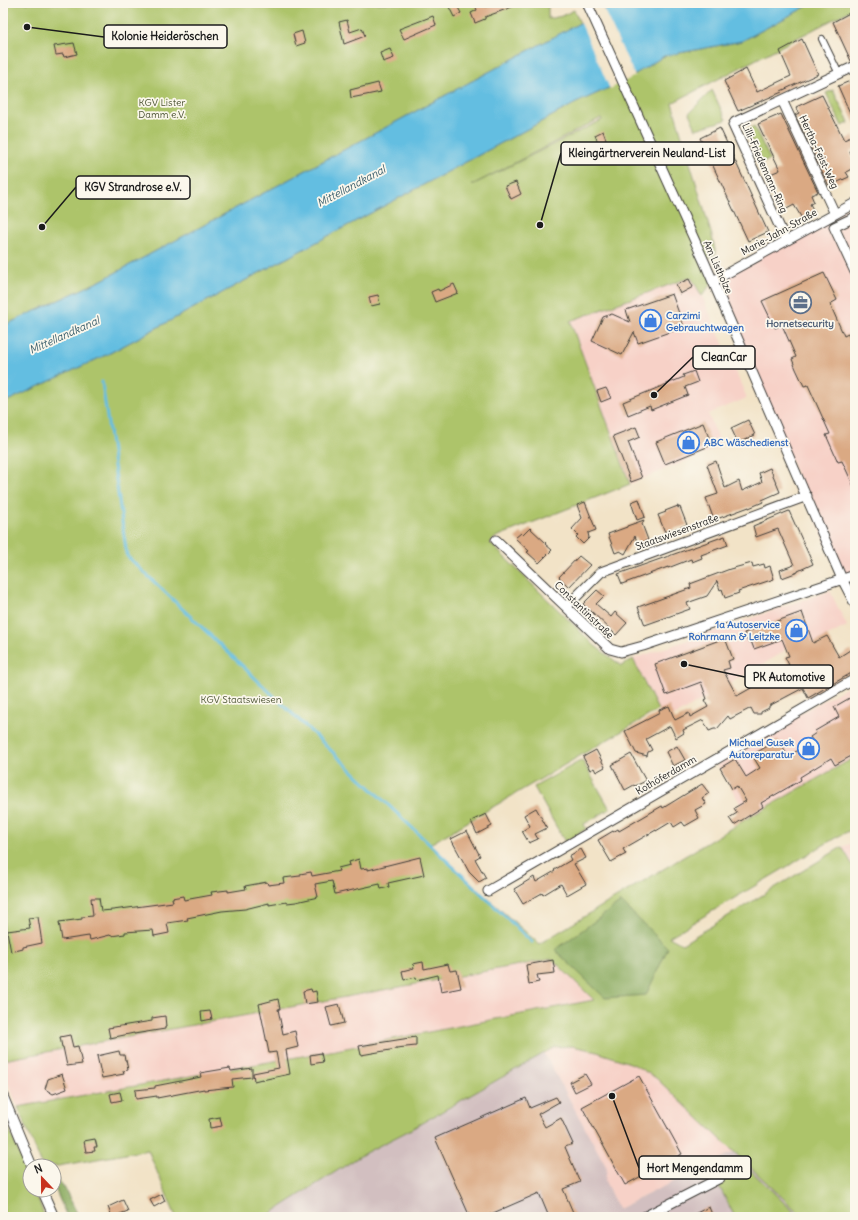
<svg xmlns="http://www.w3.org/2000/svg" width="858" height="1220" font-family="Delius,sans-serif">
  <style>
    .built { fill: #f7d1c7 }
    .industrial { fill: #d2bfc0 }
    .green { fill: #adc46a; stroke: #647043; fill-rule: evenodd }
    .forest { fill: #8aaa5e; stroke: #53633d }
    .water { fill: #64bee1; stroke: #406d7e }
    .pier { fill: #f2e3c7 }
    .lines { fill: none; stroke-linecap: round; stroke-linejoin: round }
    .stream { stroke: #64bee1; stroke-width: 3 }
    .building { fill: #daa983 }
    .pedestrian-casing { stroke: #3c3a36; stroke-width: 8 }
    .minor-casing { stroke: #3c3a36; stroke-width: 11 }
    .pedestrian { stroke: #fff; stroke-width: 6 }
    .minor { stroke: #fff; stroke-width: 9 }
    .labels { text-anchor: middle; dominant-baseline: central; stroke-width: 3.5; stroke-linejoin: round; paint-order: stroke }
    .park-label { font-size: 10px; fill: #4f5737; stroke: #fbf7ec }
    .street-label { font-size: 10px; fill: #1c1c1c; stroke: #fbf7ec }
    .shop-label { font-size: 10px; font-weight: bold; fill: #366cbe; stroke: #fbf7ec; text-anchor: start }
    .service-label { font-size: 10px; font-weight: bold; fill: #4e5e75; stroke: #fbf7ec }
    .water-label { font-size: 11px; font-style: italic; fill: #395d6b; stroke: #fbf7ec }
    .leader { fill: none; stroke: #1c1c1c; stroke-width: 1.5 }
    .callout-dot { fill: #1c1c1c; stroke: #fbf7ec; stroke-width: 1.5 }
    .callout { fill: #fbf7ec; stroke: #1c1c1c; stroke-width: 1.5 }
    .callout-label { font-size: 11px; text-anchor: middle; font-weight: bold; fill: #1c1c1c }
  </style>
  <rect width="100%" height="100%" fill="#fbf7ec"/>
  <filter id="ink" filterUnits="userSpaceOnUse"><feTurbulence type="fractalNoise" baseFrequency=".025" numOctaves="2"/><feDisplacementMap in="SourceGraphic" scale="8" xChannelSelector="R" yChannelSelector="G"/><feConvolveMatrix kernelMatrix="1 2 1 2 8 2 1 2 1" color-interpolation-filters="sRGB"/></filter>
  <filter id="wash" filterUnits="userSpaceOnUse"><feTurbulence type="fractalNoise" baseFrequency=".012" numOctaves="4" result="noise"/><feDisplacementMap in="SourceGraphic" scale="16" xChannelSelector="R" yChannelSelector="G"/><feGaussianBlur stdDeviation="0.9" result="paint"/><feColorMatrix in="noise" values="0 0 0 0 0 0 0 0 0 0 0 0 0 0 0 0 0 1.4 0 .05"/><feComposite in="paint" operator="in"/></filter>
  <g filter="url(#wash)">
    <rect width="100%" height="100%" fill="#f2e3c7"/>
    <path class="built" d="M 855,203 L 855,575 L 842,579 L 713,281 Z
      M 691,277 L 702,296 L 747,398 L 708,414 L 722,446 L 630,484 L 570,321 Z
      M 830,591 L 847,626 L 814,643 L 812,640 L 785,649 L 782,653 L 664,722 L 633,659 Z
      M 855,683 L 855,757 L 749,818 L 715,761 Z
      M 855,842 L 855,869 L 842,847 Z
      M 553,959 L 594,1000 L 423,1034 L 18,1107 L 3,1071 L 3,1060 Z
      M 572,1046 L 591,1050 L 633,1064 L 656,1078 L 734,1152 L 618,1209 L 544,1053 L 555,1047 Z"/>
    <path class="industrial" d="M 544,1053 L 607,1168 L 605,1181 L 618,1209 L 734,1152 L 803,1217 L 265,1217 L 365,1153 L 406,1132 Z"/>
    <path class="green" d="M 3,3 L 548,3 L 548,19 L 562,16 L 574,10 L 580,23 L 102,280 L 3,326 Z
      M 813,3 L 855,3 L 855,8 L 672,103 L 712,236 L 716,254 L 704,262 L 713,281 L 702,296 L 691,277 L 570,321 L 630,484 L 496,537 L 490,543 L 595,646 L 622,666 L 633,659 L 658,710 L 430,844 L 485,896 L 539,944 L 748,818 L 855,757 L 855,828 L 837,837 L 669,937 L 682,944 L 842,847 L 855,869 L 855,903 L 853,904 L 855,909 L 855,1217 L 803,1217 L 656,1078 L 633,1064 L 591,1050 L 572,1046 L 555,1047 L 406,1132 L 365,1153 L 265,1217 L 176,1217 L 148,1150 L 58,1166 L 42,1165 L 18,1107 L 336,1050 L 594,1000 L 552,959 L 3,1060 L 3,403 L 108,354 L 576,103 L 624,81 L 664,56 L 742,41 ZM 601,118 L 602,120 L 472,185 Z
      M 712,90 L 726,120 L 696,129 L 689,113 Z
      M 833,90 L 849,123 L 842,126 L 826,93 Z
      M 754,126 L 770,159 L 763,163 L 747,130 Z
      M 582,760 L 610,809 L 584,824 L 586,829 L 565,842 L 534,787 Z
      M 3,1114 L 30,1180 L 30,1190 L 34,1190 L 45,1217 L 3,1217 Z
      M 747,1167 L 799,1217 L 735,1217 L 717,1182 Z"/>
    <path class="forest" d="M 621,902 L 668,948 L 646,995 L 605,998 L 555,950 Z
      M 54,1174 L 64,1187 L 79,1217 L 67,1217 L 54,1186 Z"/>
    <path class="water" d="M 617,3 L 813,3 L 742,41 L 664,56 L 624,81 L 576,103 L 108,354 L 3,403 L 3,326 L 102,280 Z"/>
    <path class="pier" d="M 603,8 L 635,76 L 610,89 L 580,21 Z"/>
    <g class="lines">
      <path class="stream" d="M 102,382 L 127,556 L 532,942"/>
    </g>
    <g id="blocks">
      <path class="building" d="M 474,3 L 483,3 L 485,7 L 496,3 L 520,4 L 485,17 L 485,19 L 475,23 L 471,13 L 477,10 Z
        M 456,4 L 461,13 L 454,17 L 449,7 Z
        M 855,10 L 855,60 L 851,61 L 833,22 Z
        M 433,16 L 436,25 L 404,39 L 399,29 Z
        M 347,20 L 350,32 L 362,28 L 365,36 L 344,44 L 339,22 Z
        M 302,31 L 305,43 L 296,46 L 293,34 Z
        M 802,39 L 818,74 L 781,91 L 782,92 L 738,111 L 724,81 L 746,69 L 757,92 L 791,76 L 780,51 Z
        M 74,43 L 77,54 L 64,57 L 63,54 L 56,55 L 54,46 Z
        M 390,49 L 394,58 L 383,62 L 380,53 Z
        M 855,79 L 855,124 L 838,86 Z
        M 378,83 L 381,92 L 351,98 L 350,90 Z
        M 822,95 L 844,140 L 853,136 L 855,141 L 855,149 L 850,151 L 855,164 L 855,167 L 846,172 L 849,177 L 829,186 L 795,115 L 799,113 L 796,107 Z
        M 781,114 L 818,192 L 811,195 L 814,202 L 810,204 L 815,213 L 803,220 L 794,205 L 785,210 L 774,187 L 768,175 L 780,170 L 758,124 Z
        M 720,128 L 768,232 L 748,241 L 700,138 Z
        M 603,131 L 607,142 L 599,145 L 595,135 Z
        M 516,182 L 521,194 L 511,199 L 505,186 Z
        M 824,273 L 837,300 L 830,304 L 844,336 L 848,334 L 855,350 L 855,489 L 842,461 L 838,462 L 826,435 L 830,434 L 808,385 L 804,386 L 796,369 L 792,359 L 796,357 L 782,325 L 775,328 L 762,301 Z
        M 689,279 L 693,287 L 680,294 L 676,285 Z
        M 454,284 L 458,293 L 435,302 L 431,292 L 438,289 L 439,291 Z
        M 672,294 L 684,327 L 638,343 L 634,332 L 622,355 L 592,341 L 603,317 L 612,314 L 630,322 L 626,310 Z
        M 378,295 L 380,304 L 371,306 L 369,297 Z
        M 694,371 L 698,382 L 685,387 L 688,395 L 651,410 L 650,406 L 628,415 L 623,402 L 684,377 L 683,375 Z
        M 606,388 L 611,398 L 601,402 L 597,391 Z
        M 748,420 L 755,435 L 738,443 L 731,428 Z
        M 703,423 L 712,445 L 665,464 L 656,442 Z
        M 636,427 L 640,437 L 628,442 L 642,478 L 631,482 L 613,436 Z
        M 716,461 L 725,488 L 739,481 L 742,491 L 762,482 L 759,473 L 770,468 L 780,492 L 762,500 L 763,502 L 749,508 L 749,507 L 714,520 L 706,498 L 718,494 L 707,465 Z
        M 639,499 L 645,517 L 637,520 L 631,502 Z
        M 585,502 L 596,530 L 588,533 L 589,538 L 583,544 L 576,537 L 578,535 L 572,529 L 582,518 L 577,505 Z
        M 678,506 L 678,508 L 680,507 L 687,525 L 665,532 L 658,515 L 666,512 L 665,511 Z
        M 789,511 L 813,564 L 798,571 L 798,572 L 782,578 L 780,570 L 794,565 L 778,529 L 756,537 L 753,526 Z
        M 644,520 L 642,524 L 648,540 L 638,544 L 635,536 L 625,554 L 620,551 L 615,553 L 608,534 L 627,527 L 627,526 Z
        M 530,528 L 546,543 L 545,544 L 552,550 L 539,563 L 527,552 L 529,551 L 515,538 L 521,533 L 523,535 Z
        M 725,536 L 728,545 L 701,555 L 702,558 L 692,562 L 691,559 L 668,568 L 668,567 L 622,584 L 618,574 Z
        M 579,556 L 590,565 L 569,587 L 559,577 Z
        M 752,563 L 753,567 L 764,564 L 765,568 L 770,566 L 774,579 L 738,591 L 739,593 L 725,598 L 722,589 L 720,590 L 717,581 L 707,596 L 687,603 L 690,609 L 645,625 L 638,607 L 691,588 L 690,584 L 730,569 Z
        M 597,590 L 604,596 L 596,604 L 611,617 L 615,612 L 627,623 L 616,635 L 590,610 L 590,611 L 583,604 Z
        M 802,612 L 813,643 L 827,636 L 839,657 L 850,650 L 855,660 L 855,671 L 808,698 L 803,688 L 769,706 L 769,708 L 761,712 L 761,714 L 754,714 L 751,708 L 730,719 L 728,716 L 717,729 L 714,729 L 709,731 L 703,720 L 683,730 L 684,733 L 676,738 L 670,726 L 646,739 L 652,750 L 648,752 L 647,756 L 636,753 L 625,731 L 660,713 L 659,710 L 669,706 L 675,720 L 689,713 L 690,717 L 708,707 L 704,700 L 707,699 L 701,682 L 666,695 L 655,664 L 725,638 L 733,659 L 728,661 L 730,668 L 723,670 L 737,696 L 767,679 L 766,677 L 789,665 L 785,657 L 789,656 L 782,639 L 754,649 L 751,641 L 748,642 L 744,633 Z
        M 855,695 L 855,754 L 835,765 L 831,758 L 800,777 L 801,780 L 761,803 L 763,807 L 734,825 L 729,818 L 737,813 L 734,808 L 746,801 L 737,786 L 732,789 L 720,768 L 735,759 L 746,777 L 760,768 L 752,755 L 778,740 L 788,756 L 813,742 L 810,737 L 816,733 L 815,731 L 839,717 L 834,707 Z
        M 677,746 L 685,760 L 673,766 L 666,752 Z
        M 596,750 L 605,767 L 596,772 L 594,768 L 590,770 L 583,757 Z
        M 631,754 L 646,781 L 635,786 L 634,785 L 625,790 L 612,765 Z
        M 702,784 L 709,793 L 702,798 L 706,804 L 695,810 L 699,818 L 685,826 L 682,822 L 674,827 L 671,822 L 656,831 L 656,830 L 623,849 L 626,854 L 611,862 L 598,840 L 613,831 L 613,832 L 618,829 L 619,831 L 662,806 L 663,808 Z
        M 536,808 L 547,828 L 535,834 L 538,839 L 529,843 L 522,831 L 530,826 L 524,815 Z
        M 486,814 L 492,826 L 477,834 L 471,821 Z
        M 467,831 L 480,856 L 475,859 L 486,878 L 479,882 L 469,872 L 451,839 Z
        M 581,849 L 586,858 L 574,864 L 586,884 L 567,895 L 561,884 L 543,895 L 542,893 L 523,904 L 514,889 L 534,877 L 536,882 L 555,871 L 554,870 L 571,860 L 569,856 Z
        M 420,857 L 424,875 L 388,883 L 389,887 L 381,889 L 380,884 L 335,894 L 332,881 L 315,884 L 318,897 L 296,902 L 287,903 L 287,902 L 269,905 L 269,903 L 245,909 L 222,911 L 187,918 L 188,920 L 167,923 L 169,933 L 154,936 L 153,930 L 125,932 L 125,934 L 111,936 L 110,935 L 90,940 L 89,936 L 62,940 L 59,922 L 82,919 L 82,917 L 93,916 L 91,898 L 99,898 L 101,911 L 113,910 L 173,902 L 172,898 L 183,896 L 184,900 L 212,895 L 211,892 L 228,890 L 228,892 L 246,889 L 245,886 L 267,882 L 268,885 L 284,883 L 283,878 L 300,876 L 300,874 L 311,872 L 312,876 L 339,871 L 338,868 L 350,865 L 349,862 L 359,859 L 361,869 L 368,868 L 368,870 Z
        M 38,917 L 42,943 L 23,947 L 23,949 L 11,952 L 7,931 L 30,928 L 28,918 Z
        M 553,960 L 555,973 L 537,975 L 539,982 L 529,984 L 526,965 Z
        M 423,962 L 424,969 L 448,964 L 450,971 L 457,970 L 461,988 L 441,992 L 438,975 L 417,980 L 416,977 L 404,980 L 402,971 L 414,968 L 413,964 Z
        M 311,989 L 312,992 L 316,991 L 318,1002 L 305,1004 L 303,991 Z
        M 278,999 L 280,1009 L 278,1009 L 283,1034 L 295,1031 L 298,1047 L 286,1050 L 290,1074 L 262,1080 L 262,1079 L 254,1081 L 253,1073 L 279,1068 L 276,1052 L 269,1053 L 259,1004 Z
        M 339,1004 L 344,1023 L 331,1026 L 326,1007 Z
        M 210,1011 L 212,1019 L 202,1021 L 201,1012 Z
        M 165,1016 L 166,1027 L 165,1027 L 165,1029 L 134,1034 L 134,1033 L 110,1038 L 108,1028 L 152,1021 L 152,1018 Z
        M 70,1035 L 73,1047 L 78,1046 L 82,1064 L 67,1066 L 63,1047 L 62,1047 L 60,1037 Z
        M 416,1037 L 416,1046 L 396,1048 L 396,1049 L 361,1055 L 359,1046 Z
        M 119,1051 L 120,1055 L 124,1055 L 125,1060 L 126,1060 L 128,1070 L 123,1071 L 124,1074 L 102,1078 L 97,1056 Z
        M 321,1053 L 323,1062 L 311,1064 L 310,1055 Z
        M 230,1068 L 231,1071 L 252,1068 L 252,1077 L 232,1079 L 233,1087 L 204,1090 L 204,1089 L 157,1098 L 157,1096 L 136,1099 L 135,1090 L 155,1088 L 155,1086 L 201,1077 L 200,1073 Z
        M 62,1074 L 67,1089 L 53,1094 L 45,1089 L 48,1079 Z
        M 585,1074 L 591,1084 L 575,1092 L 570,1082 Z
        M 639,1076 L 682,1154 L 625,1185 L 582,1107 Z
        M 120,1092 L 122,1100 L 112,1102 L 110,1094 Z
        M 556,1097 L 559,1102 L 538,1114 L 545,1127 L 561,1118 L 573,1144 L 565,1147 L 580,1182 L 563,1189 L 575,1217 L 549,1217 L 539,1193 L 484,1217 L 470,1217 L 435,1138 L 526,1098 L 530,1108 Z
        M 220,1117 L 222,1126 L 210,1128 L 209,1119 Z
        M 95,1139 L 97,1147 L 94,1147 L 95,1151 L 86,1152 L 84,1141 Z
        M 162,1194 L 165,1201 L 154,1207 L 150,1200 Z
        M 123,1200 L 128,1211 L 112,1217 L 108,1207 Z
        M 709,1207 L 713,1217 L 688,1217 Z"/>
    </g>
  </g>
  <g filter="url(#ink)">
    <use href="#blocks" fill-opacity="0" stroke="#3c3a36" stroke-width="1"/>
    <g class="lines">
      <defs>
        <path id="pedestrian" d="M 822,39 L 839,74"/>
        <path id="minor" d="M 587,3 L 704,261 L 842,579 L 855,604
          M 782,100 L 835,214
          M 855,217 L 834,227 L 855,272
          M 786,241 L 733,125 L 735,122 L 855,66
          M 713,281 L 855,203
          M 496,540 L 610,649 L 621,652 L 643,646 L 855,575
          M 566,607 L 601,572 L 807,496
          M 488,891 L 855,679
          M 3,1096 L 32,1166
          M 42,1190 L 54,1217
          M 644,1217 L 720,1178"/>
      </defs>
      <use href="#pedestrian" class="pedestrian-casing"/>
      <use href="#minor" class="minor-casing"/>
      <use href="#pedestrian" class="pedestrian"/>
      <use href="#minor" class="minor"/>
    </g>
  </g>
  <defs>
    <symbol id="office-ring" viewBox="-11 -11 22 22"><circle r="9.5" fill="#fbf7ec" stroke="#5c6f8a" stroke-width="1.5"/><path d="M-6-3h4V-5.5h4V-3h4V5H-6ZM-1-4.5V-3h2v-1.5ZM-6 0V1H6V0Z" fill="#5c6f8a"/></symbol>
    <symbol id="shop-ring" viewBox="-11 -11 22 22"><circle r="9.5" fill="#fbf7ec" stroke="#3f7fe0" stroke-width="1.5"/><path d="M-5-2.5h2.3a2.7 3.5 0 0 1 5.4 0H5L5.5 6h-11ZM-1.5-2.5h3a1.5 2.3 0 0 0-3 0Z" fill="#3f7fe0"/></symbol>
  </defs>
  <g fill-rule="evenodd">
    <use href="#office-ring" x="788" y="290" width="25" height="25"/>
    <use href="#shop-ring" x="638" y="308" width="25" height="25"/>
    <use href="#shop-ring" x="676" y="430" width="25" height="25"/>
    <use href="#shop-ring" x="784" y="618" width="25" height="25"/>
    <use href="#shop-ring" x="796" y="736" width="25" height="25"/>
  </g>
  <g class="labels">
    <g class="park-label">
      <text x="162" y="102">KGV Lister<tspan x="162" dy="12">Damm e.V.</tspan></text>
      <text x="241" y="699">KGV Staatswiesen</text>
    </g>
    <g class="street-label">
      <text transform="translate(819 152) rotate(65)">Hertha-Feist-Weg</text>
      <text transform="translate(765 168) rotate(66)">Lilli-Friedemann-Ring</text>
      <text transform="translate(779 232) rotate(-29)">Marie-Jahn-Straße</text>
      <text transform="translate(718 267) rotate(66)">Am Listholze</text>
      <text transform="translate(677 532) rotate(-20)">Staatswiesenstraße</text>
      <text transform="translate(584 610) rotate(44)">Constantinstraße</text>
      <text transform="translate(666 775) rotate(-30)">Kothöferdamm</text>
    </g>
    <g class="shop-label">
      <text x="666" y="315">Carzimi<tspan x="666" dy="12">Gebrauchtwagen</tspan></text>
      <text x="704" y="442">ABC Wäschedienst</text>
      <text x="780" y="624" text-anchor="end">1a Autoservice<tspan x="780" dy="12">Rohrmann &amp; Leitzke</tspan></text>
      <text x="794" y="742" text-anchor="end">Michael Gusek<tspan x="794" dy="12">Autoreparatur</tspan></text>
    </g>
    <g class="service-label">
      <text x="800" y="323">Hornetsecurity</text>
    </g>
    <g class="water-label">
      <text transform="translate(351 186) rotate(-28)">Mittellandkanal</text>
      <text transform="translate(64 335) rotate(-24)">Mittellandkanal</text>
    </g>
  </g>
  <path class="leader" d="M27 27L104 37M540 225L561 153M42 227L76 187M654 395L693 357M684 664L745 677M612 1096L639 1168"/>
  <g class="callout-dot">
    <circle cx="27" cy="27" r="4"/>
    <circle cx="540" cy="225" r="4"/>
    <circle cx="42" cy="227" r="4"/>
    <circle cx="654" cy="395" r="4"/>
    <circle cx="684" cy="664" r="4"/>
    <circle cx="612" cy="1096" r="4"/>
  </g>
  <g class="callout">
    <rect x="104" y="25" width="123" height="23" rx="4"/>
    <rect x="561" y="142" width="173" height="23" rx="4"/>
    <rect x="76" y="176" width="114" height="23" rx="4"/>
    <rect x="693" y="346" width="62" height="23" rx="4"/>
    <rect x="745" y="665" width="88" height="23" rx="4"/>
    <rect x="639" y="1156" width="112" height="23" rx="4"/>
  </g>
  <g class="callout-label">
    <text x="165" y="40">Kolonie Heideröschen</text>
    <text x="647" y="157">Kleingärtnerverein Neuland-List</text>
    <text x="133" y="191">KGV Strandrose e.V.</text>
    <text x="724" y="361">CleanCar</text>
    <text x="789" y="681">PK Automotive</text>
    <text x="695" y="1172">Hort Mengendamm</text>
  </g>
  <rect width="858" height="1220" fill="none" stroke="#fbf7ec" stroke-width="16"/>
  <g transform="translate(42 1178) rotate(338)"><circle r="19" fill="#fbf7ec" stroke="#a29f99"/>
  <path d="M0-3L7 15L0 10L-7 15Z" fill="#c8321e"/>
  <text y="-6" font-size="11" font-weight="bold" text-anchor="middle" fill="#1c1c1c">N</text>
  </g>
</svg>
